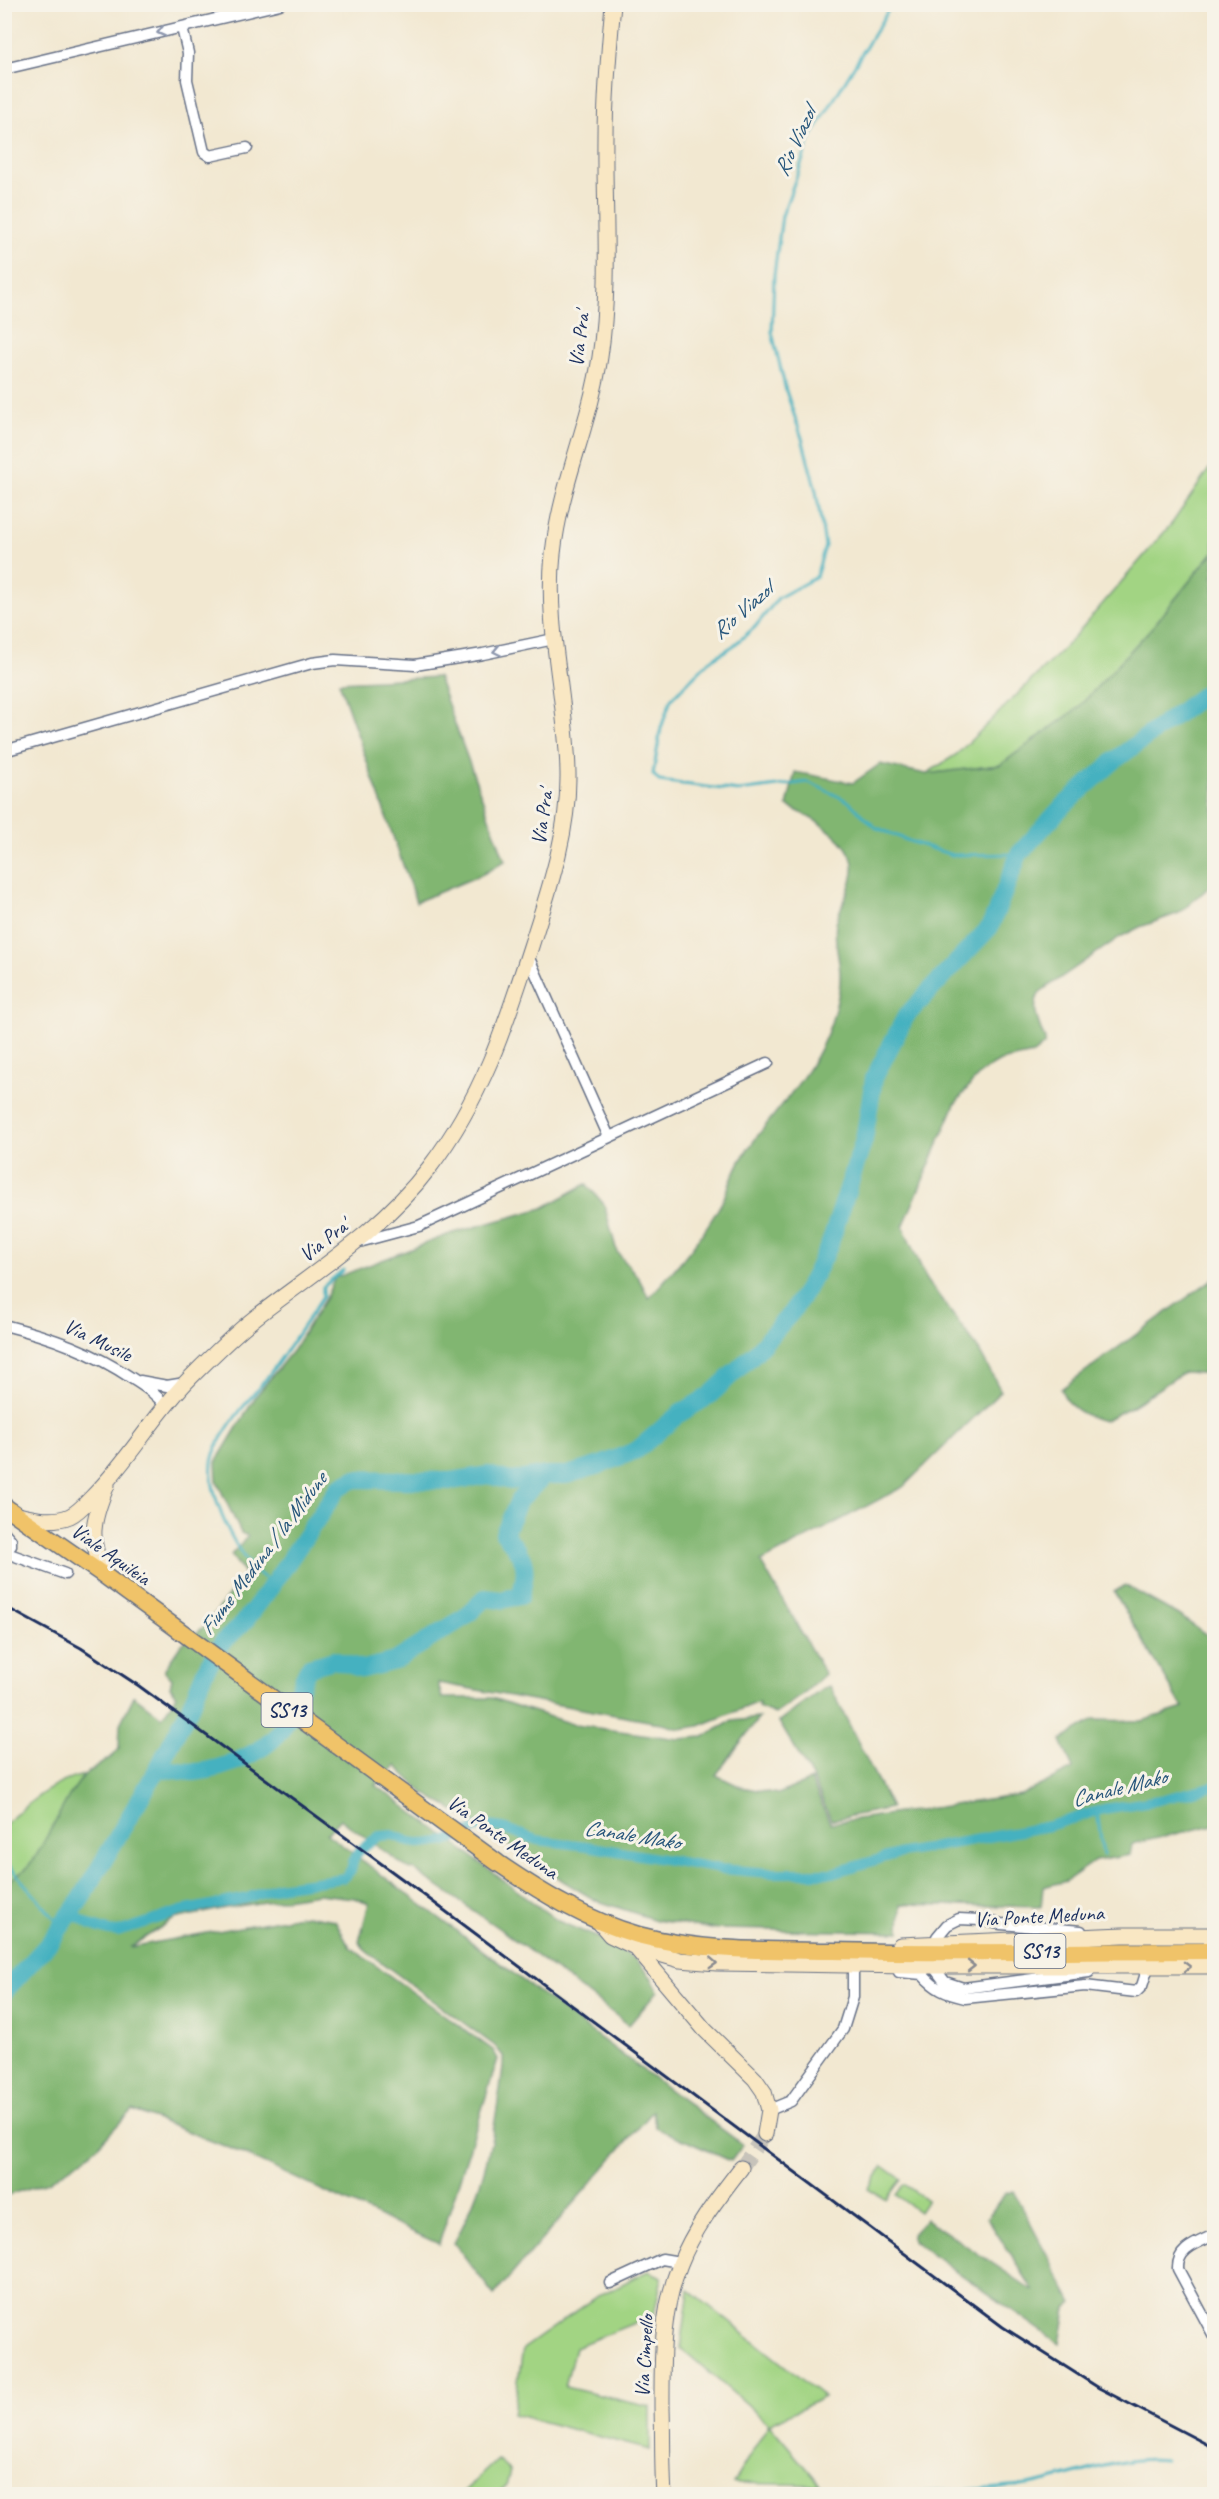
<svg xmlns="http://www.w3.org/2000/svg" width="1219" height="2499" font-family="Caveat,sans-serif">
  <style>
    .green { fill: #a2d483; stroke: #5e8270; stroke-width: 1.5 }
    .forest { fill: #81b671; stroke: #4e7268; stroke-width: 1.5 }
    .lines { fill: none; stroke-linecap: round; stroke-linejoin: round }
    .stream { stroke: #44b1c0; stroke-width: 3 }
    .canal { stroke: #44b1c0; stroke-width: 10 }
    .river { stroke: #44b1c0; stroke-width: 18 }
    .secondary-tunnel { stroke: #c7c3ba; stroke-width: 15; stroke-dasharray: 15 8; stroke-linecap: butt }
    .street-casing { stroke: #667086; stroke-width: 13 }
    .secondary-casing { stroke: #667086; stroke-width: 17 }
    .primary-casing { stroke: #667086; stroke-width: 19 }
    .street { stroke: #fff; stroke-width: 10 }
    .secondary { stroke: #f9e7c3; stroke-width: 15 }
    .primary { stroke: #f0c369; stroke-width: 16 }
    .rail { stroke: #1b2f5e; stroke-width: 3 }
    .oneway { stroke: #8d97ae }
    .oneway2 { stroke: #8a8b90 }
    .labels { text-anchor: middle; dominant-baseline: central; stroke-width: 6; stroke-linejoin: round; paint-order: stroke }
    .shield { fill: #f7f3e8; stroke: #5d6a87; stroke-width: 1.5 }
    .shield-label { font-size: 20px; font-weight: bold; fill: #1b2f5e }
    .street-label { font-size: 21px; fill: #1b2f5e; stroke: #f7f3e8 }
    .water-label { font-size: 22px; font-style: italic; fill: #27567b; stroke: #f7f3e8 }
  </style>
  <rect width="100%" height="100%" fill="#f7f3e8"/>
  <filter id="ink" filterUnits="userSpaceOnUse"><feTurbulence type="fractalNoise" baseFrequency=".0167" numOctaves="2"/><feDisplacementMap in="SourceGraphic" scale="12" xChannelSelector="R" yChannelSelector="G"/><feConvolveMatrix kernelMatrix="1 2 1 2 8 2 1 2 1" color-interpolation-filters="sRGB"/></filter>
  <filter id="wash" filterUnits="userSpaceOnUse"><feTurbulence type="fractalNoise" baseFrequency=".008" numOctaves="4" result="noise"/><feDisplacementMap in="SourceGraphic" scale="24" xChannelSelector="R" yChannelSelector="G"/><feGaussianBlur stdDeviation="1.35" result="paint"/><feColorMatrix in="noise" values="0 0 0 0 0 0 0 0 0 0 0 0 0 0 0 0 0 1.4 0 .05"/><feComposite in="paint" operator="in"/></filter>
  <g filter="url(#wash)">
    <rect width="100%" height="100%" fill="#f2e8d1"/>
    <path class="green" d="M 1214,462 L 1214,551 L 1155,624 L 1078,708 L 1000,765 L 926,774 L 957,754 L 1067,645 L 1173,522 Z
      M 84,1775 C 63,1804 51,1840 28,1867 C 22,1874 12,1878 5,1883 L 5,1824 C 29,1803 52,1782 84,1775 Z
      M 883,2166 L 901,2179 L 886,2200 L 868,2189 Z
      M 904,2184 L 927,2200 L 919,2212 L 896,2195 Z
      M 648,2271 L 662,2277 L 654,2315 L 575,2347 L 565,2387 L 650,2407 L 650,2450 L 513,2414 L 523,2349 L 598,2296 Z
      M 689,2290 L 824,2397 L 769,2424 L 821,2485 L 733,2483 L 769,2424 L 681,2348 Z
      M 497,2460 L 510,2471 L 506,2486 L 499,2492 L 500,2494 L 461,2494 Z"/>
    <path class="forest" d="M 1214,551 L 1214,883 L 1179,913 L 1140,927 L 1120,937 L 1040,992 C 1030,1008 1039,1024 1045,1040 L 1044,1045 L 1033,1054 L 1000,1061 L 983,1071 L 970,1085 L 955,1104 L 903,1227 L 927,1280 L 977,1347 L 1001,1391 L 903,1487 L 761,1562 L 825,1674 L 802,1695 L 775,1714 L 758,1707 L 759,1702 L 699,1726 L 680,1729 L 659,1723 L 438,1683 L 442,1698 L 492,1698 L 575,1725 L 679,1739 L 703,1737 L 732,1721 L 759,1718 L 716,1775 L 741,1787 L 778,1794 L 811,1780 L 830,1823 L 1021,1795 L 1073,1769 L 1061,1740 L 1094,1720 L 1142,1721 L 1183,1708 L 1114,1592 L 1125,1585 L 1178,1615 L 1214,1640 L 1214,1825 L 1132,1844 L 1130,1855 L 1095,1861 L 1066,1881 L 1043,1887 L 1041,1907 L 901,1904 L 900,1932 L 712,1929 L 656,1920 L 595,1900 L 529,1861 L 494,1834 L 424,1793 L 396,1766 L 376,1785 L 558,1921 L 599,1938 L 635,1959 L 651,1977 L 658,1991 L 629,2025 L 504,1932 L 413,1869 L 410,1870 L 340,1819 L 327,1834 L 743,2145 L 731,2161 L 655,2127 L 653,2111 L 494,2295 L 454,2243 C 480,2195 490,2156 498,2102 C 500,2087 504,2071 503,2056 L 495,2046 L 367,1952 L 359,1942 L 369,1903 L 355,1898 L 318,1894 L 226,1908 L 174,1919 L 130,1947 L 306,1915 L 335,1920 L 350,1947 L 493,2050 L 498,2059 L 439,2244 L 232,2149 L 132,2110 L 90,2154 L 48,2182 L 5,2196 L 5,1883 L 26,1869 L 36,1856 L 69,1796 L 84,1775 L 113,1756 L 119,1749 L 120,1724 L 134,1696 L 162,1717 L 177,1695 L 170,1687 L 172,1679 L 164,1670 L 181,1645 L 206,1625 L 245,1574 L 231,1555 L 248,1536 L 241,1533 L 217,1482 L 216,1462 L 256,1396 L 293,1350 L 325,1299 L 335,1278 L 450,1234 L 543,1208 L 586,1184 L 604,1204 L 617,1252 L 638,1277 L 649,1298 C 676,1268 704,1236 723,1200 C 730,1185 735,1168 744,1155 C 774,1110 814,1075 831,1023 C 835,1010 840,992 840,979 C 841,961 833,942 836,924 C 839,907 856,881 853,863 C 848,836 809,816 787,806 L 795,772 L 853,783 L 880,764 L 926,774 L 1000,765 L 1078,708 L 1155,624 Z
      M 438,677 L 505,861 L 483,874 L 416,902 L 339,682 Z
      M 1214,1278 L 1214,1374 L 1184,1372 L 1132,1406 L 1104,1421 C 1085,1416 1068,1409 1061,1389 Z
      M 830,1686 L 891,1808 L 831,1820 L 812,1777 L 779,1722 L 824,1688 Z
      M 1013,2191 L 1073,2303 L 1066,2309 L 1060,2344 L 912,2240 L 912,2234 L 926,2219 L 1034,2291 L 987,2218 L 1005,2194 Z"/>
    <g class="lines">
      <path class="stream" d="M 892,4 L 811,137 L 782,216 L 774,275 L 772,332 L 786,391 L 802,438 L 816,491 L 825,546 L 816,577 L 778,598 L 755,627 L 733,646 L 709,661 L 671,699 L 661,728 L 653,774 L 659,781 L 739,791 L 808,782 L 848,801 L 875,827 L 909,841 L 952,855 L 1019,854
        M 273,1584 C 267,1579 260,1575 255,1570 C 232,1548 203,1484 214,1454 C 224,1426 248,1402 266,1379 C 286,1352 305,1324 323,1296 L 323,1287 L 343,1270
        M 1097,1811 L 1103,1855
        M 4,1860 L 61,1926
        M 913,2494 C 951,2488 989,2491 1028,2485 C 1072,2478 1121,2455 1165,2460"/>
      <path class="canal" d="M 71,1913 L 90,1925 L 109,1931 L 118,1932 L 181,1911 L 247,1898 L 277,1887 L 344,1878 L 351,1870 L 354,1858 L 360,1850 L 379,1836 L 393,1835 L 410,1842 L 424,1844 L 447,1841 L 475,1829 L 488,1826 L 503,1828 L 537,1840 L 587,1846 L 721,1869 L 770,1873 L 832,1873 L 897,1854 L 1049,1826 L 1104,1809 L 1159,1800 L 1214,1786"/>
      <path class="river" d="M 158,1768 C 170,1769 183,1772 195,1772 C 223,1770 269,1751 283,1727 C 294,1708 298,1686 309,1667 L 334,1660 L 363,1669 L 395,1661 L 465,1617 L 485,1598 L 501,1600 L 520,1596 C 530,1564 524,1558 504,1533 L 519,1500 L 545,1475 L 567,1475 L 603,1464 L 637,1450 L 679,1414 L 709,1396 L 755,1353 L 791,1313 L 808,1287 L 829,1246 L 864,1140 L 874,1078 L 906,1016 L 990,927 L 1019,854 L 1060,809 L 1115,760 L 1214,687
        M 4,1992 L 49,1943 L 81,1899 L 158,1768 L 189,1709 L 205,1671 L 222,1643 L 245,1621 L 273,1584 L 339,1487 L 354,1479 L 451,1481 L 488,1475 L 511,1481 L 545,1475"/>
    </g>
  </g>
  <g filter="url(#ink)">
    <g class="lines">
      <path class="secondary-tunnel" d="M 741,2168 L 765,2134"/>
      <defs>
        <path id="street" d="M 182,28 L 188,53 L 187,80 L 204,152 L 210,156 L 247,148
          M 4,69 L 280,4
          M 4,751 L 312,663 L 335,660 L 415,665 L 483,654 L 554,639
          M 528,956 L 609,1137
          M 359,1242 L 419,1226 L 768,1063
          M 4,1325 C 51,1337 93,1352 133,1379 C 145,1387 157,1394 165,1406
          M 140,1381 L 167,1386 L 185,1383
          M 4,1532 L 11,1540 L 11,1546 L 4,1551
          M 4,1552 L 65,1574
          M 937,1937 L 947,1925 L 959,1919 L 980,1920 L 1001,1924 L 1081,1931
          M 936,1970 L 945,1982 L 963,1988 L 1089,1972
          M 899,1972 L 922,1974 C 935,1989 946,1994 965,1998 L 1085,1986 L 1136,1992 L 1142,1986 L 1148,1967
          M 769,2110 L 791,2101 L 843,2029 L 853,1997 L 853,1965
          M 1214,2235 C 1198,2243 1177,2248 1178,2269 L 1214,2336
          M 610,2283 L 662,2259 L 680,2262"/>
        <path id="secondary" d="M 18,1515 C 35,1519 53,1523 70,1516 C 80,1511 88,1501 96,1493 C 131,1457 156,1412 191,1377 C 212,1356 233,1335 256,1317 C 317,1270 382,1230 429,1168 C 484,1096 507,1021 534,937 C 551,884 569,829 568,773 C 567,700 545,628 553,554 C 560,486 590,424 600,357 C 611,284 604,210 605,137 C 605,93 609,48 613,4
          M 105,1576 C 88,1539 92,1521 107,1485
          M 599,1922 L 610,1935 L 635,1947 L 680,1960 L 717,1963 L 909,1966 L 1214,1966
          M 900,1945 L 1123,1935 L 1214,1935
          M 635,1947 L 705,2030 L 755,2079 L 764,2092 L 769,2110 L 765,2134
          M 664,2494 C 662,2466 663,2437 662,2408 C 662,2358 661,2311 680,2264 C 694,2228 718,2198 741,2168"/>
        <path id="primary" d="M 4,1506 L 105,1576 L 498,1863 C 542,1893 586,1920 638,1935 C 701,1952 768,1950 833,1951 C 960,1954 1087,1951 1214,1951"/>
      </defs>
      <use href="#street" class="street-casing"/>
      <use href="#secondary" class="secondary-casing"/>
      <use href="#primary" class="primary-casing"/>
      <use href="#street" class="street"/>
      <use href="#secondary" class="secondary"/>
      <use href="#primary" class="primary"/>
      <path class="rail" d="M 4,1606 L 81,1648 L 139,1686 L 405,1881 L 1003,2327 L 1099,2388 L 1214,2448"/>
    </g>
    <defs><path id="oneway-chevron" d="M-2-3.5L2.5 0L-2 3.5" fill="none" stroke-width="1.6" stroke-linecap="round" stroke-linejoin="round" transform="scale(1.5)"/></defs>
    <g class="oneway">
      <use href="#oneway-chevron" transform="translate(161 32) rotate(167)"/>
      <use href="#oneway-chevron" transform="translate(497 651) rotate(168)"/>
    </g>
    <g class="oneway2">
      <use href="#oneway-chevron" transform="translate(713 1963) rotate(3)"/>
      <use href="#oneway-chevron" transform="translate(971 1966)"/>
      <use href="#oneway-chevron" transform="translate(1187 1967) rotate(-1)"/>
    </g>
  </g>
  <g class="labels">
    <g class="shield">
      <rect x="261.5" y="1693" width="51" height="34" rx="4.5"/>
      <rect x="1014.5" y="1934" width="51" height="34" rx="4.5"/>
    </g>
    <g class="shield-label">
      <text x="287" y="1710">SS13</text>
      <text x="1040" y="1951">SS13</text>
    </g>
    <g class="street-label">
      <text transform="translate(579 339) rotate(-83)">Via Pra'</text>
      <text transform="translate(542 817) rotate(-82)">Via Pra'</text>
      <text transform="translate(324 1240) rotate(-38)">Via Pra'</text>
      <text transform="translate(98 1340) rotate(26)">Via Musile</text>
      <text transform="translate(111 1554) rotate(35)">Viale Aquileia</text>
      <text transform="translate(503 1837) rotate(35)">Via Ponte Meduna</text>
      <text transform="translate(1039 1916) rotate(-3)">Via Ponte Meduna</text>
      <text transform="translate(644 2356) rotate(-87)">Via Cimpello</text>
    </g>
    <g class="water-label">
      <text transform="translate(795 142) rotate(-65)">Rio Viazol</text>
      <text transform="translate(742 611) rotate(-41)">Rio Viazol</text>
      <text transform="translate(263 1554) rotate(-53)">Fiume Meduna / la Midune</text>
      <text transform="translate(1119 1788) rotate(-14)">Canale Mako</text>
      <text transform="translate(632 1835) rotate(9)">Canale Mako</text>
    </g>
  </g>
  <rect width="1219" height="2499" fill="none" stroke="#f7f3e8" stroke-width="24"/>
</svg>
